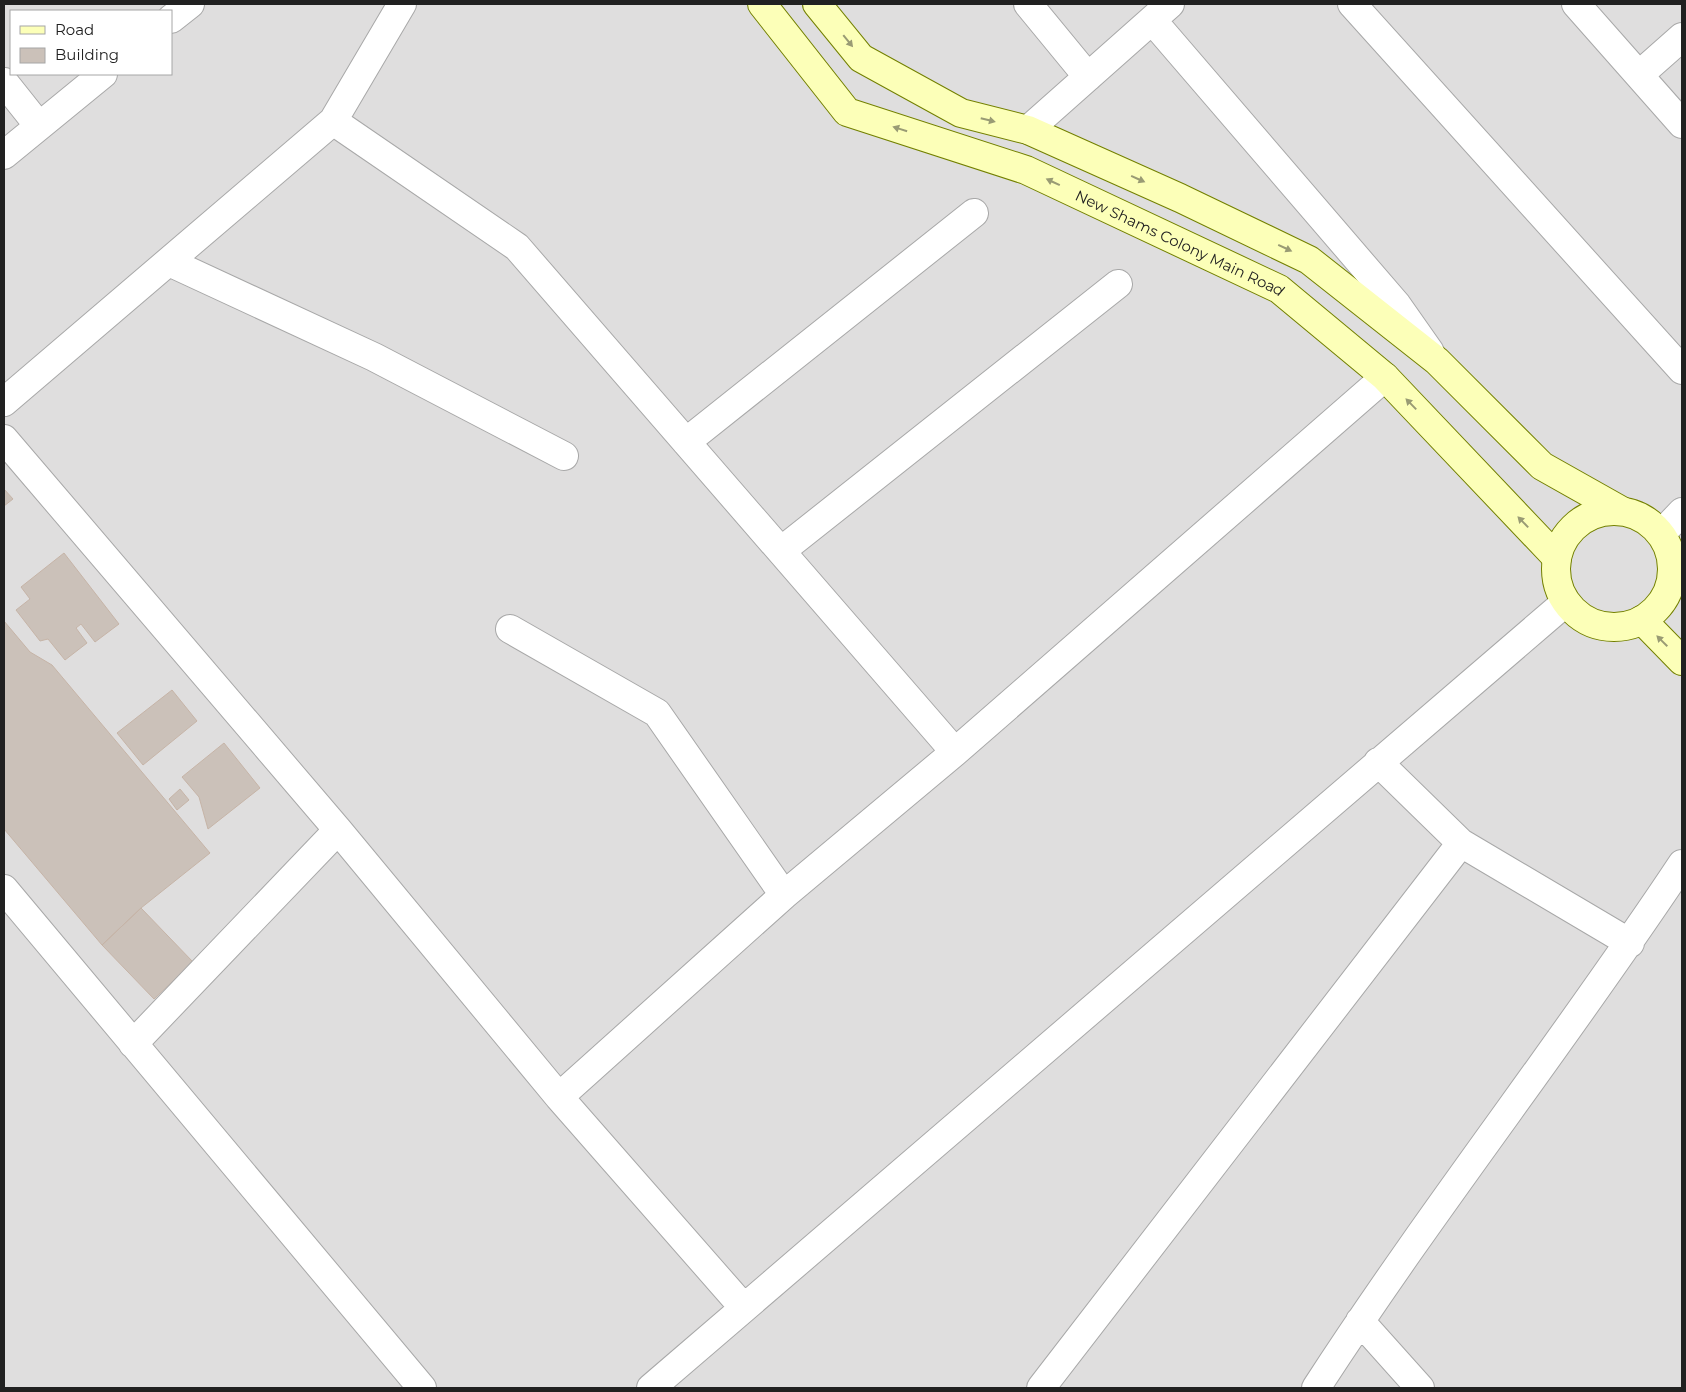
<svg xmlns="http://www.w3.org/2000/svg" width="1686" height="1392" font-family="Montserrat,sans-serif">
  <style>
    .residential { fill: #dfdede; fill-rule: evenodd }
    .building { fill: #cbc1b9; stroke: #c6b4a7 }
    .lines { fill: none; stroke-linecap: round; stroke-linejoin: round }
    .minor-casing { stroke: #a8a8a8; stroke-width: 30 }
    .secondary-casing { stroke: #738000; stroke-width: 30 }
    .minor { stroke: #fff; stroke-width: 28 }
    .secondary { stroke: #fcffb8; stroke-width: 28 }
    .oneway { fill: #999b74 }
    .labels { text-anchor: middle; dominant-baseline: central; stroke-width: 4.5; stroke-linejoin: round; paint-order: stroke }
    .street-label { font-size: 15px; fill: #212121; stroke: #fff }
  </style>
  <rect width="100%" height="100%" fill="#f2eee7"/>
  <path class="residential" d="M 4,4 L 1682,4 L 1682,1388 L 4,1388 ZM 11,11 L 171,11 L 171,74 L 11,74 Z"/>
  <path class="building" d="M 4,489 L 13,499 L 4,506 Z
    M 64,553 L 119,624 L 95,642 L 81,624 L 76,628 L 87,643 L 65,660 L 48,639 L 40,641 L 16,610 L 30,599 L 21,587 Z
    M 4,621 L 30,652 L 52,665 L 210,853 L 141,908 L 102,945 L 4,829 Z
    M 172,690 L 197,721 L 143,765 L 117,733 Z
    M 224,743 L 260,788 L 208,829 L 199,797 L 182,777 Z
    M 180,789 L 189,800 L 177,810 L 169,799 Z
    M 141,908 L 193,962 L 154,999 L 102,945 Z"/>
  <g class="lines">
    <defs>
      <path id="minor" d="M 1028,4 L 1088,77
        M 1352,4 L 1682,370
        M 1576,4 L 1682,124
        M 171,19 L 190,4
        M 1152,20 L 1397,305 L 1430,352
        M 1639,75 L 1682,37
        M 4,82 L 39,126
        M 333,121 L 517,247 L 955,752
        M 1028,130 L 1170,4
        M 4,155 L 103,74
        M 169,262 L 374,357 L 564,456
        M 4,402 L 333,121 L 402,4
        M 4,439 L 338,830 L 559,1097 L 744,1308
        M 686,442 L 974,213
        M 1661,534 L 1682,512
        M 781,551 L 1118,284
        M 510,629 L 657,713 L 784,895
        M 1378,762 L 1461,843 L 1630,943
        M 4,889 L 422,1388
        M 133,1044 L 338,830
        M 559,1097 L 784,895 L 955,752 L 1385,377
        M 1360,1321 L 1420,1388
        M 651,1388 L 1566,602
        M 1041,1388 L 1461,843
        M 1316,1388 C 1432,1209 1564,1042 1682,864"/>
      <g id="secondary">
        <path id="s1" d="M 762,4 L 847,112 L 1026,170 L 1279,289 L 1385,377 L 1557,558"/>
        <path d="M 817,4 L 861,58 L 961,113 L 1028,130 L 1180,198 L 1309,260 L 1437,361 L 1542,466 L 1622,511"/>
        <circle cx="1614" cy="569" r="58"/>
        <path d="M 1642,620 L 1682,661"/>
      </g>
    </defs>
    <use href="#minor" class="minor-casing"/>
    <use href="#secondary" class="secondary-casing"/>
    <use href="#minor" class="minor"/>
    <use href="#secondary" class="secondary"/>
  </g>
  <defs><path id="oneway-solid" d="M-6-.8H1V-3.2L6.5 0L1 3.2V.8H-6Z" transform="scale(1.25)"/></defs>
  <g class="oneway">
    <use href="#oneway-solid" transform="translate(848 41) rotate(51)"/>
    <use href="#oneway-solid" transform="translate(988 120) rotate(14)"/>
    <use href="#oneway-solid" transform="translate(900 129) rotate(-162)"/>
    <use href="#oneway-solid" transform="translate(1138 179) rotate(24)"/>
    <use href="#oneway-solid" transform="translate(1053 182) rotate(-155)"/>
    <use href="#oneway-solid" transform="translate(1285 248) rotate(25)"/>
    <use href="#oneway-solid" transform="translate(1411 404) rotate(-134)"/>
    <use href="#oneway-solid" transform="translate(1523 522) rotate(-134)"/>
    <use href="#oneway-solid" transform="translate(1662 641) rotate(-135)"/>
  </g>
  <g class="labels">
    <g class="street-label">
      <text stroke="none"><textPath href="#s1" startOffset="496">New Shams Colony Main Road</textPath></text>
    </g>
  </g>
  <rect width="1686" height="1392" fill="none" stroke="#212121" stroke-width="10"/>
  <rect x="10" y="10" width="162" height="65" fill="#ffffff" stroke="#a6a6a6"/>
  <rect x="20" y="26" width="25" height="8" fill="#fcffb8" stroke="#a6a6a6"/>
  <text x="55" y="35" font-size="15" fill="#212121">Road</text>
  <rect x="20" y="48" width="25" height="15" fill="#cbc1b9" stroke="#a6a6a6"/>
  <text x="55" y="60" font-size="15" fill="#212121">Building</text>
</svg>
